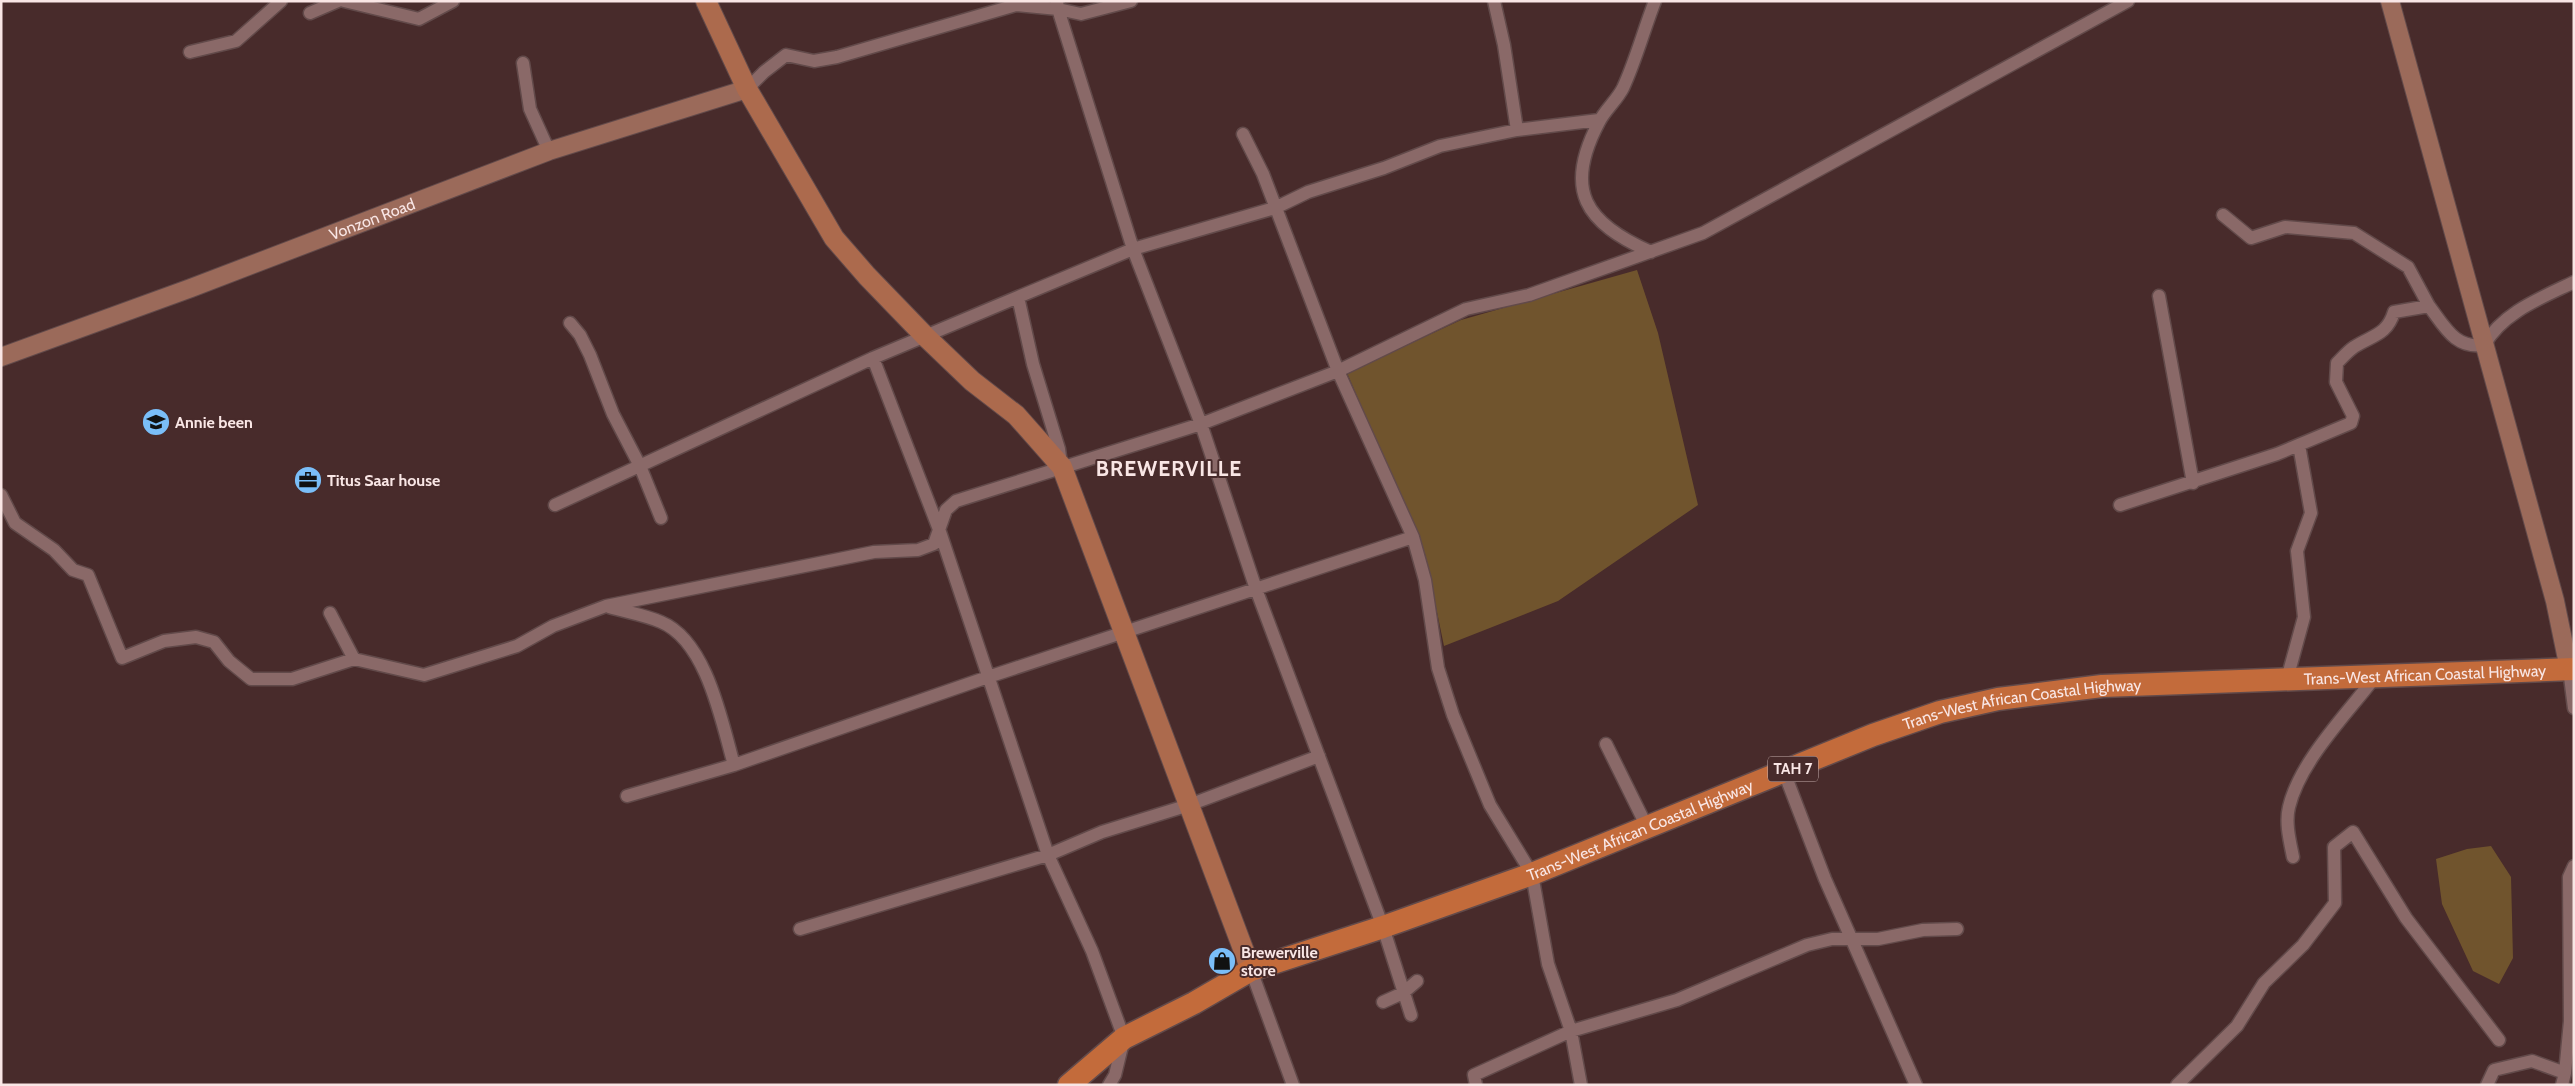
<svg xmlns="http://www.w3.org/2000/svg" width="2575" height="1086" font-family="Cabin,sans-serif">
  <style>
    .green { fill: #70542d }
    .lines { fill: none; stroke-linecap: round; stroke-linejoin: round }
    .street-casing { stroke: #624a4a; stroke-width: 15 }
    .secondary-casing { stroke: #624a4a; stroke-width: 20 }
    .primary-casing { stroke: #624a4a; stroke-width: 22 }
    .highway-casing { stroke: #624a4a; stroke-width: 25 }
    .street { stroke: #8a6968; stroke-width: 12 }
    .secondary { stroke: #9b6a5a; stroke-width: 18 }
    .primary { stroke: #ac6a4d; stroke-width: 20 }
    .highway { stroke: #c36b3b; stroke-width: 22 }
    .labels { text-anchor: middle; dominant-baseline: central; stroke-width: 4; stroke-linejoin: round; paint-order: stroke }
    .shield { fill: #482b2b; stroke: #c4aead; stroke-width: 1 }
    .shield-label { font-size: 15px; font-weight: bold; fill: #f9e6e5 }
    .street-label { font-size: 16px; fill: #f9e6e5; stroke: #482b2b }
    .poi-label { font-size: 16px; font-weight: bold; fill: #f9e6e5; stroke: #482b2b; text-anchor: start }
    .district-label { font-size: 21px; font-weight: bold; letter-spacing: 1px; fill: #f9e6e5; stroke: #482b2b }
  </style>
  <rect width="100%" height="100%" fill="#482b2b"/>
  <path class="green" d="M 1637,270 L 1658,333 L 1698,505 L 1558,601 L 1444,646 L 1425,554 L 1347,373 L 1461,320 Z
    M 2491,846 L 2511,877 L 2513,958 L 2499,984 L 2473,971 L 2442,904 L 2436,859 L 2467,849 Z"/>
  <g class="lines">
    <defs>
      <path id="street" d="M 344,1 L 419,19 L 453,1
        M 1494,1 L 1504,45 L 1517,130
        M 1058,9 L 1133,249 L 1201,424 L 1256,589 L 1383,927 L 1411,1015
        M 1058,9 L 1081,14 L 1131,1
        M 310,13 L 338,1
        M 190,52 L 236,41 L 281,1
        M 523,63 L 530,109 L 549,151
        M 747,89 L 764,72 L 786,55 L 814,61 L 837,57 L 1016,5 L 1058,9 L 1057,1
        M 1243,134 L 1263,174 L 1338,371 L 1413,537 L 1425,580 L 1438,668 L 1453,715 L 1490,805 L 1532,874 L 1548,964 L 1571,1031 L 1581,1085
        M 2223,215 L 2251,238 L 2285,227 L 2354,233 L 2408,267 L 2429,306
        M 1651,252 C 1585,223 1563,190 1599,122 C 1605,110 1617,100 1623,88 C 1636,60 1644,29 1655,1
        M 2159,296 L 2193,483
        M 1018,297 L 873,358 L 940,532 L 1048,855 L 1092,951 L 1124,1038 L 1115,1075 L 1109,1085
        M 570,323 L 580,335 L 590,355 L 613,414 L 640,466 L 661,518
        M 1061,464 L 1059,449 L 1033,364 L 1018,297 L 1133,249 L 1275,208 L 1308,192 L 1384,168 L 1440,146 L 1517,130 L 1599,120
        M 1,495 L 15,523 L 54,550 L 73,570 L 88,575 L 122,658 L 164,641 L 196,637 L 214,642 L 229,661 L 251,679 L 292,679 L 354,659 L 424,675 L 517,646 L 553,626 L 606,606 L 874,552 L 918,550 L 934,544 L 946,510 L 956,501 L 1201,424 L 1338,371 L 1466,309 L 1529,295 L 1703,233 L 2128,1
        M 555,505 L 873,358
        M 2120,505 L 2277,454 L 2351,423 L 2353,416 L 2336,382 L 2337,363 C 2342,358 2348,351 2354,347 C 2373,335 2387,335 2394,312 L 2429,306 C 2445,327 2455,349 2484,345 C 2503,312 2541,298 2574,282
        M 609,607 C 626,612 645,615 661,622 C 707,641 722,723 734,765
        M 330,613 L 354,659
        M 2569,669 L 2574,708
        M 2287,679 L 2304,617 L 2297,551 L 2311,513 L 2299,445
        M 1606,744 L 1647,827
        M 1784,772 L 1825,879 L 1916,1085
        M 627,796 L 734,765 L 988,677 L 1413,537
        M 2293,857 C 2290,842 2285,823 2289,807 C 2300,761 2346,715 2375,677
        M 800,929 L 1048,855 L 1102,832 L 1189,805 L 1319,756
        M 1251,970 L 1293,1085
        M 1383,1002 L 1403,993 L 1417,981
        M 1476,1085 L 1474,1075 L 1571,1031 L 1677,1000 L 1807,945 L 1832,939 L 1878,939 L 1923,930 L 1957,929
        M 2177,1085 L 2237,1026 L 2264,983 L 2303,945 L 2335,903 L 2334,847 L 2353,832 L 2406,918 L 2499,1040
        M 2487,1085 L 2494,1070 L 2532,1061 L 2565,1073
        M 2562,1085 L 2565,1073 L 2570,1021 L 2569,877 L 2574,866"/>
      <g id="secondary">
        <path d="M 2390,1 L 2555,601 L 2569,669"/>
        <path id="s1" d="M 1,357 L 191,288 L 549,151 L 747,89"/>
      </g>
      <path id="primary" d="M 706,1 L 747,89 L 834,238 L 867,276 L 925,336 L 972,381 L 1016,415 L 1062,467 L 1251,970"/>
      <g id="highway">
        <path id="s2" d="M 1069,1085 L 1124,1038 L 1194,1003 L 1251,970 L 1383,927 L 1532,874 L 1873,735 L 1940,712 L 1998,699 L 2102,686 L 2574,669"/>
      </g>
    </defs>
    <use href="#street" class="street-casing"/>
    <use href="#secondary" class="secondary-casing"/>
    <use href="#primary" class="primary-casing"/>
    <use href="#highway" class="highway-casing"/>
    <use href="#street" class="street"/>
    <use href="#secondary" class="secondary"/>
    <use href="#primary" class="primary"/>
    <use href="#highway" class="highway"/>
  </g>
  <defs>
    <symbol id="school-disc" viewBox="-11 -11 22 22"><circle r="9.5" fill="#7abef8" stroke="#482b2b"/><path d="M0-5L7-2L0 1L-7-2ZM-4 1L0 2.5L4 1V4Q0 6-4 4Z" fill="#111"/></symbol>
    <symbol id="office-disc" viewBox="-11 -11 22 22"><circle r="9.5" fill="#7abef8" stroke="#482b2b"/><path d="M-6-3h4V-5.5h4V-3h4V5H-6ZM-1-4.5V-3h2v-1.5ZM-6 0V1H6V0Z" fill="#111"/></symbol>
    <symbol id="shop-disc" viewBox="-11 -11 22 22"><circle r="9.5" fill="#7abef8" stroke="#482b2b"/><path d="M-5-2.5h2.3a2.7 3.5 0 0 1 5.4 0H5L5.5 6h-11ZM-1.5-2.5h3a1.5 2.3 0 0 0-3 0Z" fill="#111"/></symbol>
  </defs>
  <g fill-rule="evenodd">
    <use href="#school-disc" x="140" y="406" width="32" height="32"/>
    <use href="#office-disc" x="292" y="464" width="32" height="32"/>
    <use href="#shop-disc" x="1206" y="945" width="32" height="32"/>
  </g>
  <g class="labels">
    <rect class="shield" x="1768" y="756.5" width="50" height="25" rx="4"/>
    <g class="shield-label">
      <text x="1793" y="769">TAH 7</text>
    </g>
    <g class="street-label">
      <text stroke="none"><textPath href="#s1" startOffset="396">Vonzon Road</textPath></text>
      <text stroke="none"><textPath href="#s2" startOffset="1440">Trans-West African Coastal Highway</textPath></text>
      <text stroke="none"><textPath href="#s2" startOffset="1035">Trans-West African Coastal Highway</textPath></text>
      <text stroke="none"><textPath href="#s2" startOffset="630">Trans-West African Coastal Highway</textPath></text>
    </g>
    <g class="poi-label">
      <text x="175" y="422">Annie been</text>
      <text x="327" y="480">Titus Saar house</text>
      <text x="1241" y="952">Brewerville<tspan x="1241" dy="18">store</tspan></text>
    </g>
    <g class="district-label">
      <text x="1169" y="468">BREWERVILLE</text>
    </g>
  </g>
  <rect width="2575" height="1086" fill="none" stroke="#f9e6e5" stroke-width="5"/>
</svg>
